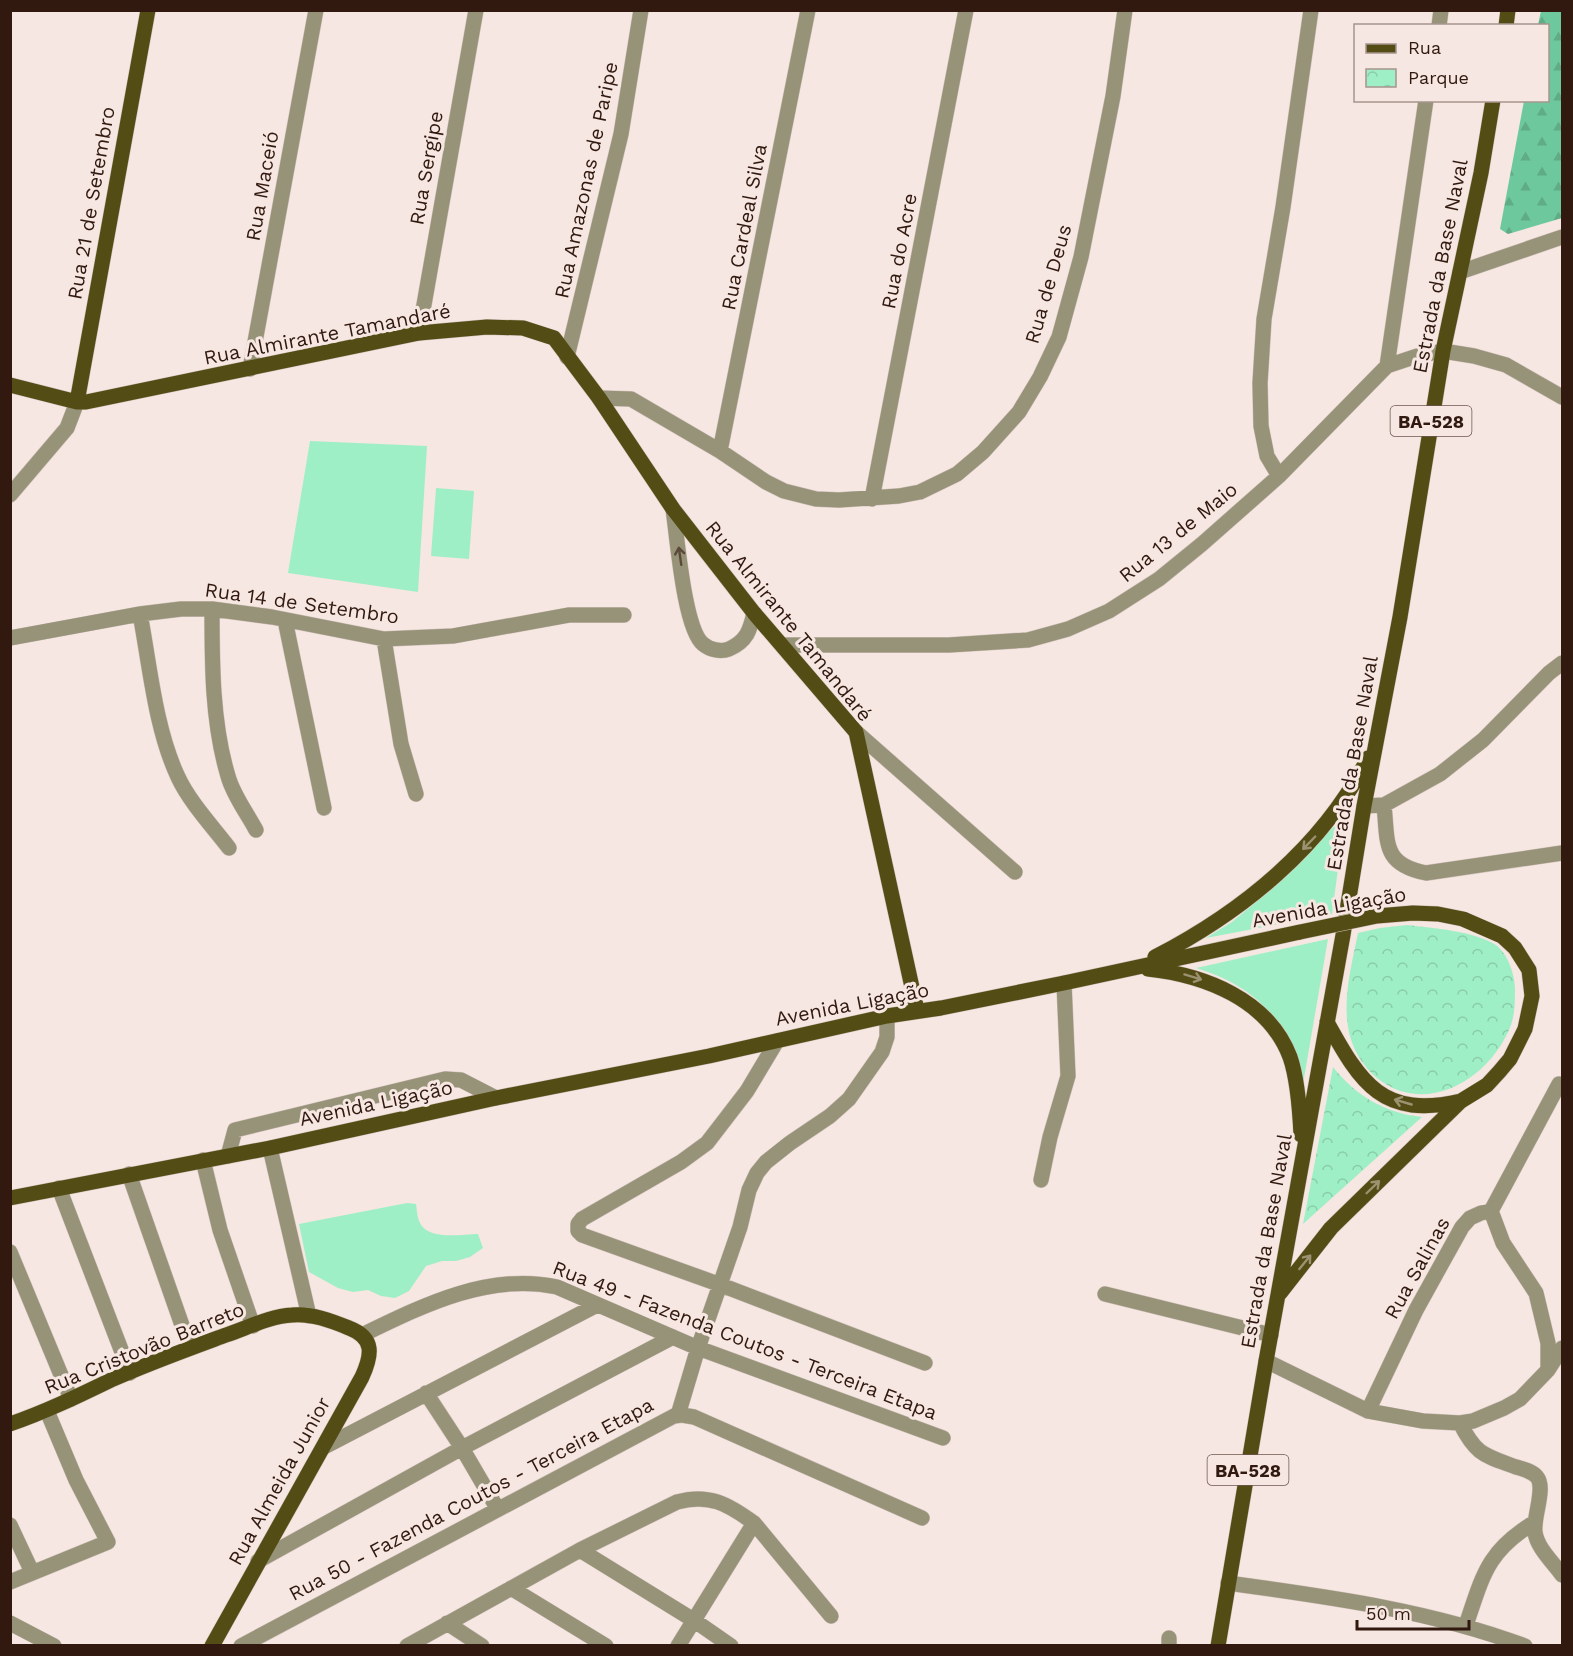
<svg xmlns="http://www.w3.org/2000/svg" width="1573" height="1656" font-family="'Work Sans',sans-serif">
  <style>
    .grass { fill: #9fefc6 }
    .forest { fill: url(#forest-firs) }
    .park { fill: url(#park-crowns) }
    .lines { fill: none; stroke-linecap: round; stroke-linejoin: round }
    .minor-casing { stroke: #d3c2bc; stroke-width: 16 }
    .major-casing { stroke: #d3c2bc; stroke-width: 16 }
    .minor { stroke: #979378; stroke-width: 15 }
    .major { stroke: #534c14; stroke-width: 15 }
    .major-bridge-casing { stroke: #d3c2bc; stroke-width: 16; stroke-linecap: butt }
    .major-bridge { stroke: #534c14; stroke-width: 15 }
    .oneway { stroke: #5a4a39 }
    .oneway2 { stroke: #9c9271 }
    .labels { text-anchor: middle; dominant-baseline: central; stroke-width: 6; stroke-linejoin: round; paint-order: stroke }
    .shield { fill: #f6e7e2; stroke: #6c574e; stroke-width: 1.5 }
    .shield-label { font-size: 18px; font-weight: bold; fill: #31190f }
    .street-label { font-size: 20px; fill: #31190f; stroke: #f6e7e2 }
  </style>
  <defs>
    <pattern id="forest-firs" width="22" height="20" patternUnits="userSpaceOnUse" patternTransform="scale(1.5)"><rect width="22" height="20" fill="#6dc99d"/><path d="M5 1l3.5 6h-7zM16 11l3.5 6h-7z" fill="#5fac86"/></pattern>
    <pattern id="park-crowns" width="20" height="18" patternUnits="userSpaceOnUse" patternTransform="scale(1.5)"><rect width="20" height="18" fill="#9fefc6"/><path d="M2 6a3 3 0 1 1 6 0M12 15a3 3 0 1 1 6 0" fill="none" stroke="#89cca9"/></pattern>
  </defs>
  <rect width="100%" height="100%" fill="#f6e7e2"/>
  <path class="grass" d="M 310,441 L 427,446 L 418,592 L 288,573 Z
    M 436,488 L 474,491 L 469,559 L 431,556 Z
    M 1345,817 L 1332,914 L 1206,938 L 1232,922 L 1278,884 L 1319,840 Z
    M 1328,939 L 1303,1084 C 1295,1066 1286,1036 1276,1021 C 1257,993 1226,977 1196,968 Z
    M 407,1203 L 416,1204 C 417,1210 417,1217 420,1223 C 429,1241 462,1234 478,1234 L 483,1248 L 470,1257 L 456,1261 L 442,1261 L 426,1266 L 409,1291 L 395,1298 L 381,1296 L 368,1290 L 353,1292 L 338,1288 L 309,1272 L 299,1224 Z"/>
  <path class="forest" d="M 1541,11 L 1562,11 L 1562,218 L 1508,234 L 1500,229 L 1524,101 L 1548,100 L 1548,26 L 1538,25 Z"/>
  <path class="park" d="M 1407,925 C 1433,928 1474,931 1496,945 C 1508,954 1515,975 1515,989 C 1515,1001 1515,1014 1511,1025 C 1491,1078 1427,1118 1377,1078 C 1362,1066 1351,1047 1348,1027 C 1343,996 1352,963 1358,933 L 1380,928 Z
    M 1333,1067 C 1356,1096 1385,1113 1422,1117 L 1303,1224 Z"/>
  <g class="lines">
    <defs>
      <path id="minor" d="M 1439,26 L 1441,10
        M 1460,272 L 1562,237
        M 419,333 L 476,10
        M 567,357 L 621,134 L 641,10
        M 1387,366 L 1426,100
        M 250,369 L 316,10
        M 599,398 L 631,399 L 720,451 L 766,482 L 784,491 L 816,499 L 839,500 L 899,496 L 920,492 L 957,474 L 983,452 L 1019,412 L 1040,377 L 1059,337 L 1081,257 L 1113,96 L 1125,10
        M 720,451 L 808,10
        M 1279,476 L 1267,456 L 1261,426 L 1260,383 L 1264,319 L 1283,207 L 1311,10
        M 10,495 L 67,428 L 77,402
        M 872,499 L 966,10
        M 673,509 C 677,535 684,629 703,644 C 710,650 721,652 729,649 C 747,641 750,630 754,613
        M 212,609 C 212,664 212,723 228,776 C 233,795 247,813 256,830
        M 140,614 C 150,666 155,728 178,777 C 189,801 212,826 229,848
        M 285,620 L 324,808
        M 10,638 L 140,614 L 181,609 L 212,609 L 272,617 L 384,639 L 453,636 L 569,615 L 624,615
        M 384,639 L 401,744 L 416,794
        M 783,645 L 949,645 L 1028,640 L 1068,629 L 1109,611 L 1159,579 L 1202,544 L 1279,476 L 1387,366 L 1417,356 L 1443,351 L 1474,356 L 1506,365 L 1562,397
        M 856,732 L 1015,872
        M 1384,805 C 1388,843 1382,864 1426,873 L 1562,853
        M 1364,806 L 1384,805 L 1440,774 L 1483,740 L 1549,673 L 1562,663
        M 777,1041 L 747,1091 L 707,1143 L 681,1162 L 582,1219 L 578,1224 L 578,1231 L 582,1235 L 721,1285 L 925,1363
        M 270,1148 L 309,1316
        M 228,1156 L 235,1130 L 445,1079 L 461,1080 L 496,1098
        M 203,1160 L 220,1230 L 253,1326
        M 129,1174 L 190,1348
        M 1041,1180 L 1050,1137 L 1068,1076 L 1064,983
        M 59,1188 L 130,1373
        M 1491,1211 L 1559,1084
        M 10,1252 L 71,1399
        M 1105,1294 L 1271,1335
        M 362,1335 C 422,1306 489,1272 557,1287 L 698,1348 L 943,1438
        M 1266,1361 L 1368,1411 L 1423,1421 L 1460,1423 L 1473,1421 L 1504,1408 L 1520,1399 L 1548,1370 L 1562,1348
        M 426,1393 L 462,1448 L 497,1508
        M 1368,1411 L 1416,1310 L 1462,1227 L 1470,1218 L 1481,1213 L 1491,1211 L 1503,1243 L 1536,1293 L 1548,1343 L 1548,1370
        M 678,1415 L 698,1348 L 740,1227 L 749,1190 L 757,1173 L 766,1162 L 790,1143 L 830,1116 L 849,1099 L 882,1052 L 887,1037 L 887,1016
        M 1460,1423 C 1476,1455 1484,1455 1516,1467 C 1523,1469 1532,1471 1537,1477 C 1546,1488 1533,1517 1535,1532 C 1537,1548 1553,1562 1562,1575
        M 324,1447 L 597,1305
        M 10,1525 L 32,1572
        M 580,1550 L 695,1621 L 731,1646
        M 258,1561 L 462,1448 L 673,1337
        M 10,1582 L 108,1542 L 76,1480 L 47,1411
        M 1228,1583 C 1329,1597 1429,1610 1525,1646
        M 511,1588 L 606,1646
        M 10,1623 L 54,1646
        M 447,1623 L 482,1646
        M 1466,1625 C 1483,1575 1487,1551 1535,1522
        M 241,1646 L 674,1416 L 682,1415 L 694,1417 L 922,1518
        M 407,1646 L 580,1550 L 677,1502 C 709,1493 728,1504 754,1523 L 831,1616
        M 678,1646 L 754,1523
        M 1169,1646 L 1169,1638"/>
      <path id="major" d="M 1506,26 L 1508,10
        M 10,385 L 77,402 L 86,402 L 419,333 L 487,327 L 523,328 L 554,338 L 599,398 L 673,509 L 754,613 L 856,732 L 917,1010
        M 77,402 L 148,10
        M 1155,957 C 1242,912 1323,847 1368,758
        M 1148,969 C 1204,975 1268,999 1290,1057 C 1297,1077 1300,1114 1301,1135
        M 1327,1022 C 1361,1084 1383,1119 1461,1101
        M 10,1198 L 270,1148 L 496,1098 L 709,1056 L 887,1016 L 941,1008 L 1064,983 L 1300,932
        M 1280,1293 L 1331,1228 L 1461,1101 L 1487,1085 L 1499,1072 L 1510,1059 L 1525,1029 L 1532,996 L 1529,970 L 1515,948 L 1502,936 L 1463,919 L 1438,914 L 1413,913 L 1377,916
        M 10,1424 C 45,1412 78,1396 111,1380 C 149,1363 188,1349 226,1335 C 247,1328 270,1316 292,1315 C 311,1313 332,1321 349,1328 C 375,1338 372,1355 362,1377 L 212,1646
        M 1218,1646 L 1266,1361 L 1343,935 L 1364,806 L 1400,617 L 1443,351 L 1481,173 L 1493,100"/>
    </defs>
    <use href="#minor" class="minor-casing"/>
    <use href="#major" class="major-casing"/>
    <use href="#minor" class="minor"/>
    <use href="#major" class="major"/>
    <defs>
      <path id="major-bridge" d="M 1300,932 L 1377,916"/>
    </defs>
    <use href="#major-bridge" class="major-bridge-casing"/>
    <use href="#major-bridge" class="major-bridge"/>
  </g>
  <defs><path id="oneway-shaft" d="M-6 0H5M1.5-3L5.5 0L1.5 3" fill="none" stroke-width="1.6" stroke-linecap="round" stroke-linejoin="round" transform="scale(1.5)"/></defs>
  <use class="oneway" href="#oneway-shaft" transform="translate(680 556) rotate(-98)"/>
  <g class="oneway2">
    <use href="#oneway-shaft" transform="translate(1309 843) rotate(134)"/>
    <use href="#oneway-shaft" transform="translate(1193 977) rotate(17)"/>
    <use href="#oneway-shaft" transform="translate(1403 1102) rotate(-164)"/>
    <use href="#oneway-shaft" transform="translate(1373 1187) rotate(-44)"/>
    <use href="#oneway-shaft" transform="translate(1305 1262) rotate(-51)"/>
  </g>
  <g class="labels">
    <g class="shield">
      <rect x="1390.5" y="406" width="81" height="30" rx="4.5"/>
      <rect x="1207.5" y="1455" width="81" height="30" rx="4.5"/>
    </g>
    <g class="shield-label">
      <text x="1431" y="421">BA-528</text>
      <text x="1248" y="1470">BA-528</text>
    </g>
    <g class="street-label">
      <text transform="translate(426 168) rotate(-80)">Rua Sergipe</text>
      <text transform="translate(586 180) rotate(-78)">Rua Amazonas de Paripe</text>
      <text transform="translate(262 186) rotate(-80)">Rua Maceió</text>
      <text transform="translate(91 203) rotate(-80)">Rua 21 de Setembro</text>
      <text transform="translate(744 227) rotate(-79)">Rua Cardeal Silva</text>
      <text transform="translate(899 251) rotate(-79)">Rua do Acre</text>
      <text transform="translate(1440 266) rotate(-79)">Estrada da Base Naval</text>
      <text transform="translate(1048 284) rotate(-74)">Rua de Deus</text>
      <text transform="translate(327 334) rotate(-11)">Rua Almirante Tamandaré</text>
      <text transform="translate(1178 532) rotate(-39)">Rua 13 de Maio</text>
      <text transform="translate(302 603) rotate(8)">Rua 14 de Setembro</text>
      <text transform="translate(789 621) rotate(51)">Rua Almirante Tamandaré</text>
      <text transform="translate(1352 763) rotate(-80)">Estrada da Base Naval</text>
      <text transform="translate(1329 907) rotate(-10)">Avenida Ligação</text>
      <text transform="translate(852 1004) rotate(-11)">Avenida Ligação</text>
      <text transform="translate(376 1103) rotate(-12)">Avenida Ligação</text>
      <text transform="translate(1266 1241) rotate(-80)">Estrada da Base Naval</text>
      <text transform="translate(1417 1268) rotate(-61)">Rua Salinas</text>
      <text transform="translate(745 1340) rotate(21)">Rua 49 - Fazenda Coutos - Terceira Etapa</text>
      <text transform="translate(144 1348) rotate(-22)">Rua Cristovão Barreto</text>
      <text transform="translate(279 1481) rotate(-61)">Rua Almeida Junior</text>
      <text transform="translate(471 1499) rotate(-28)">Rua 50 - Fazenda Coutos - Terceira Etapa</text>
    </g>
  </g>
  <rect width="1573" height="1656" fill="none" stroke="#31190f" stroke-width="24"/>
  <rect x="1354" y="24" width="195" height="78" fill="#f6e7e2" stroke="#a7958e" stroke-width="1.5"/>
  <rect x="1366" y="44" width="30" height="9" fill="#534c14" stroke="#a7958e" stroke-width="1.5"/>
  <text x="1408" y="54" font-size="18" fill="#31190f">Rua</text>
  <rect x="1366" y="69" width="30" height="18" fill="url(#park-crowns)" stroke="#a7958e" stroke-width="1.5"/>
  <text x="1408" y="84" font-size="18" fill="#31190f">Parque</text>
  <path d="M1357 1620v9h112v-9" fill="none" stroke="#31190f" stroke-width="3"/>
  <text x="1366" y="1620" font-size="18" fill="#31190f" stroke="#f6e7e2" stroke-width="4.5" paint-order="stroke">50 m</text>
</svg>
